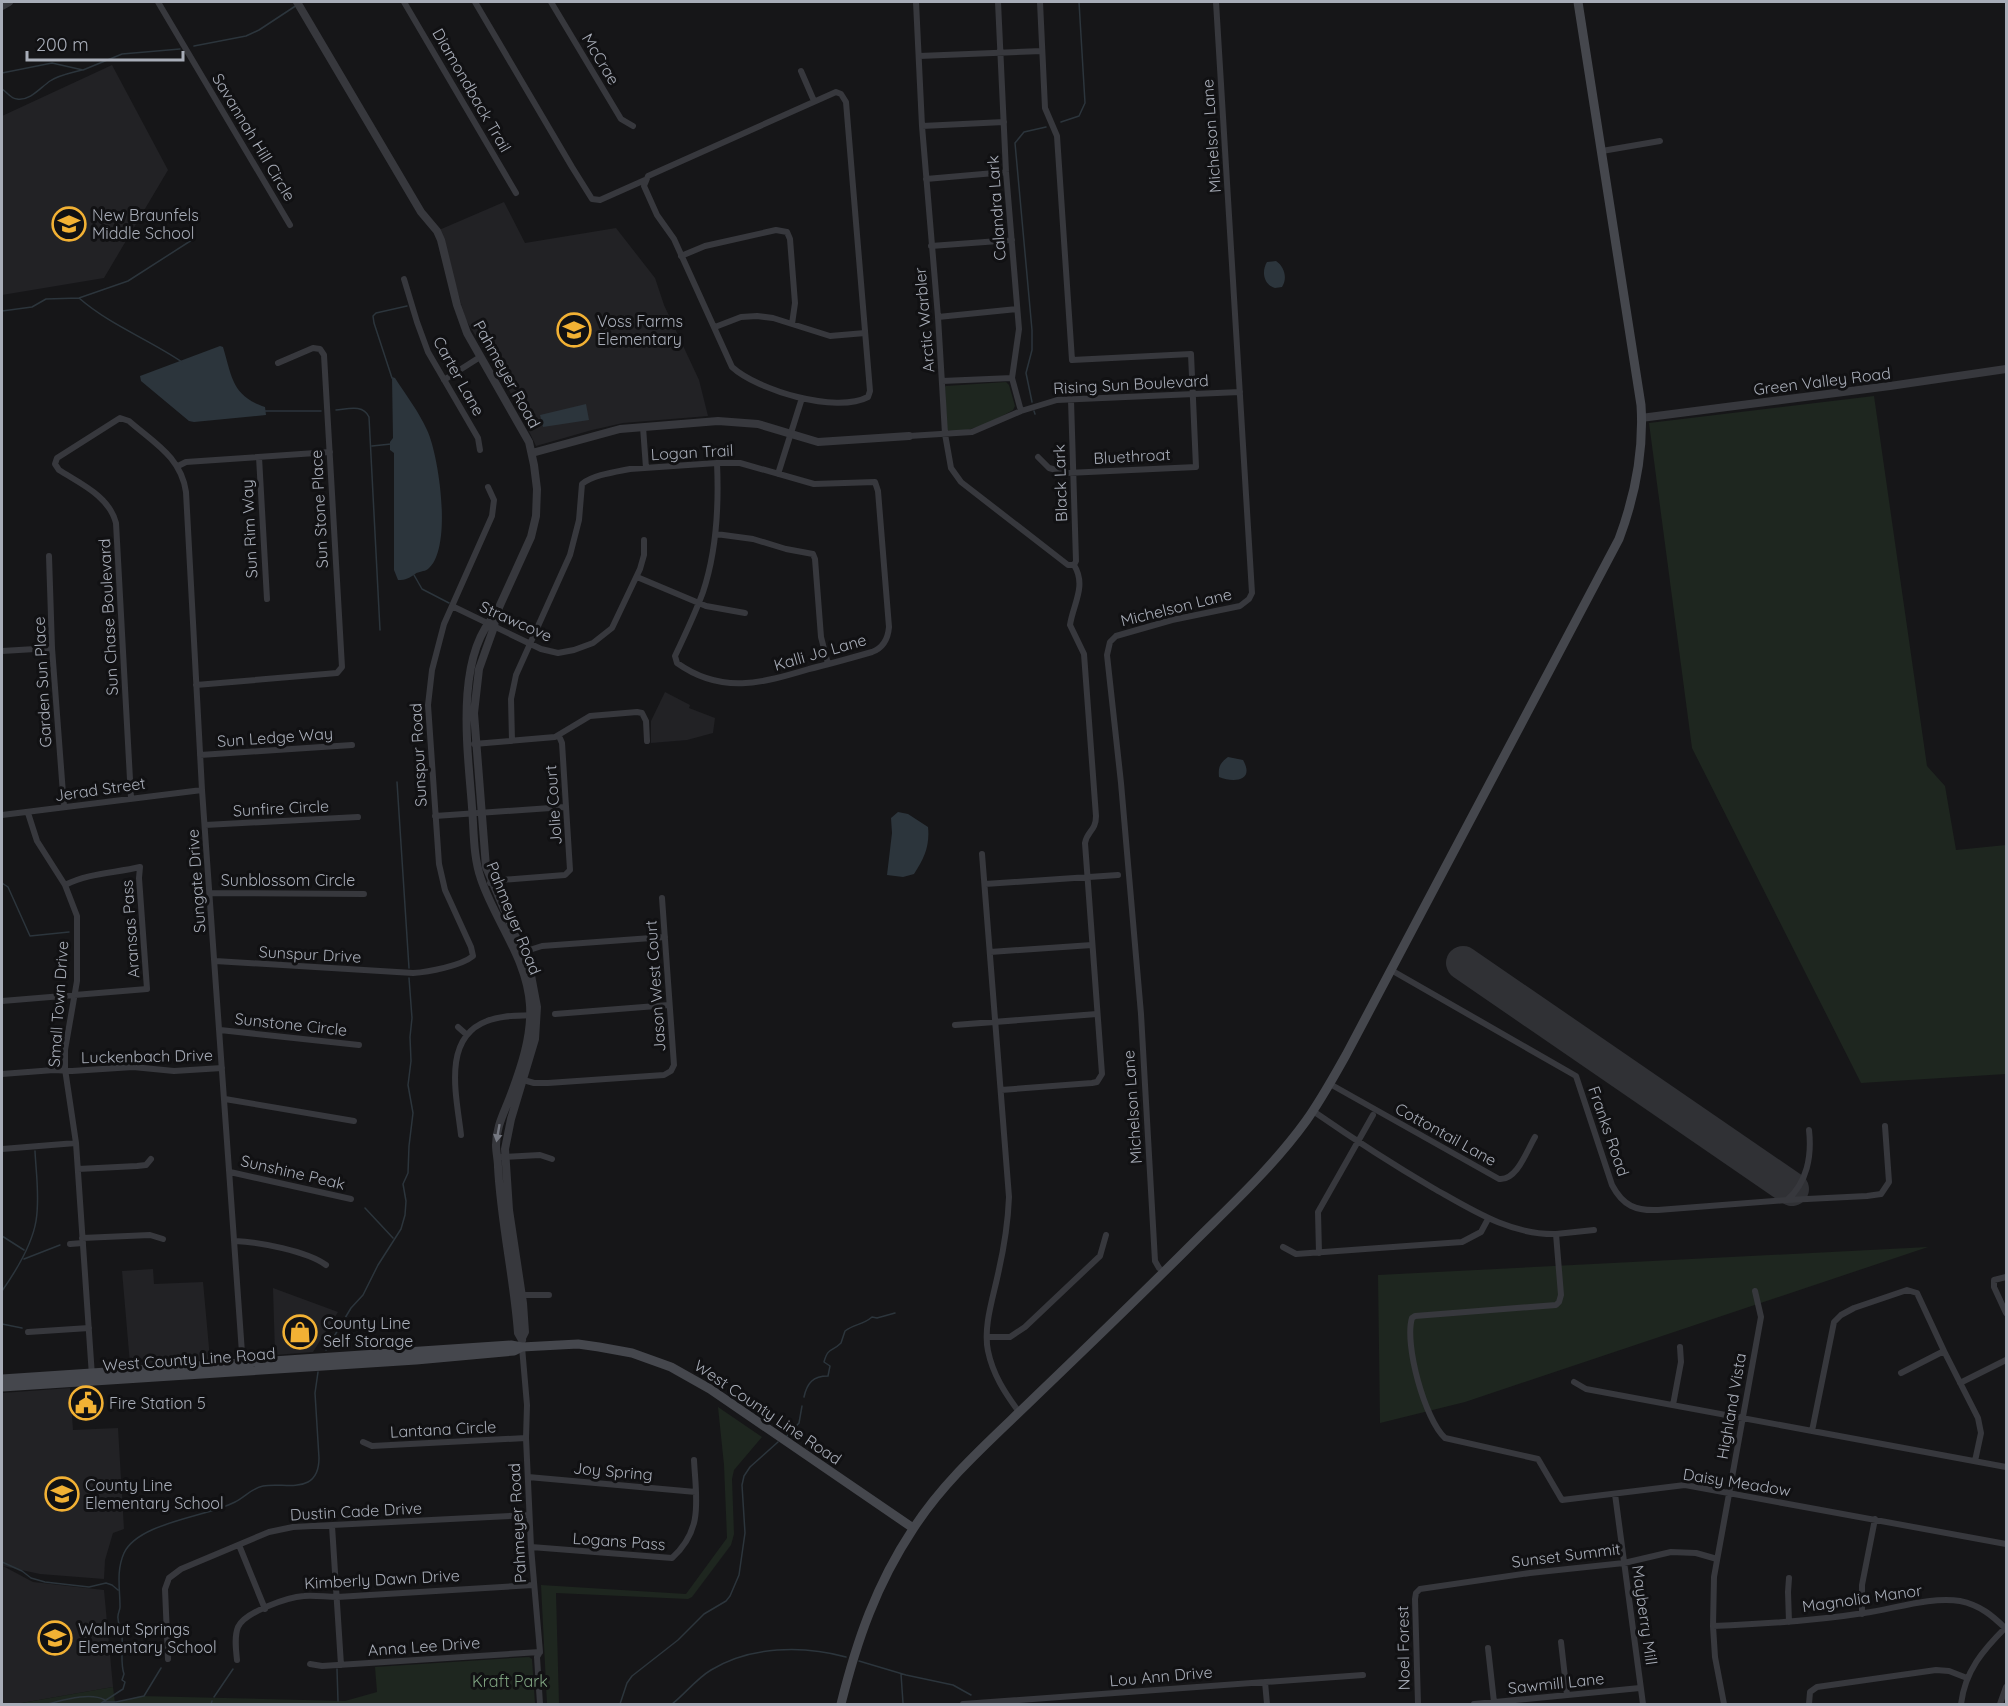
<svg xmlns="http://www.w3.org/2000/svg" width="2008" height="1706" font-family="Quicksand,sans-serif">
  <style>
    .built { fill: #222225 }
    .green { fill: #1e261f }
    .water { fill: #2c353c }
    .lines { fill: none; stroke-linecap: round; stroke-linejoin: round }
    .stream { stroke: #2c353c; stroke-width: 1.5 }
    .runway { stroke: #303135; stroke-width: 34 }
    .minor { stroke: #37383d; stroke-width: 6 }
    .tertiary { stroke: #37383d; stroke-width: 8 }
    .secondary { stroke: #45474d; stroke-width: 9 }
    .oneway { fill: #757881 }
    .labels { text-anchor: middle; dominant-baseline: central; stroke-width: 6; stroke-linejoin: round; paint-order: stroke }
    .street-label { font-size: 16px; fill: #a8adb8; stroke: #111113 }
    .poi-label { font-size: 16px; fill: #a8adb8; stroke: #111113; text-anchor: start }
    .park-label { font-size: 16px; fill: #7fa381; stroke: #111113 }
  </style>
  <rect width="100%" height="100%" fill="#161618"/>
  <path class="built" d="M 112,65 L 168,170 L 104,278 L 2,295 L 2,116 Z
    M 504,202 L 525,243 L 616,228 L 655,278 L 664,305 L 699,380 L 708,416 L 623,423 L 592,430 L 536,446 L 512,395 L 466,320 L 439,230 Z
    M 665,692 L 690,705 L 689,708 L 715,718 L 713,733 L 687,740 L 651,743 L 651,721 Z
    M 153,1269 L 154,1284 L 203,1282 L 210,1359 L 130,1364 L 122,1271 Z
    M 273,1288 L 338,1312 L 313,1352 L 275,1355 Z
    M 70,1388 L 73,1430 L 118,1428 L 124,1529 L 113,1533 L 105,1560 L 104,1579 L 40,1574 L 3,1566 L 33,1582 L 104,1590 L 113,1687 L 16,1704 L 2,1704 L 2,1393 Z"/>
  <path class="green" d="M 1006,382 L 1009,385 L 1015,406 L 1013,410 C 994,420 969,435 947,430 L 945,387 L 946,386 Z
    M 1874,396 L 1927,766 L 1945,786 L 1956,850 L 2006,845 L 2006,1074 L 1861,1083 L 1692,748 L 1649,423 Z
    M 1928,1247 L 1465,1402 L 1380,1423 L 1378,1275 Z
    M 718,1407 L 762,1437 L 734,1470 L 732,1479 L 734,1534 L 731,1545 L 692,1597 L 688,1599 L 556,1593 L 559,1704 L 547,1704 L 541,1585 L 686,1594 L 727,1538 L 724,1465 Z
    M 529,1657 L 532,1659 L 535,1704 L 16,1704 L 113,1687 L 115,1703 L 140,1696 L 345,1701 L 377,1692 L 375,1667 Z"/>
  <path class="water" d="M 1276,261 C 1284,266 1288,278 1282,287 L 1275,288 C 1264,285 1261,272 1267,262 Z
    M 220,346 L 223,347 C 232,377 232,396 265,407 L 266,415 L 194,422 L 189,421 L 141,381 L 140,376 Z
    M 392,377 L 395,378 C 406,395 419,412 427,430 C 439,455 453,549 428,569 C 424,572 419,571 415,574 C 409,578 406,580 398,580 L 394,570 L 394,453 L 390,450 L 390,442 L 393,438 Z
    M 586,404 L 589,420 L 543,427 L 540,415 Z
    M 1228,757 L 1243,760 C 1255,781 1234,783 1219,777 C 1218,767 1220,763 1228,757 Z
    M 898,812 L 908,814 L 928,827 C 930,846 924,859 914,874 L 903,877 L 887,875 L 892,833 L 891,818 Z"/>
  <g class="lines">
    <path class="stream" d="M 194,46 L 246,36 L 259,30 L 297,5
      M 2,73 L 52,63 L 83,70 L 122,54 L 180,49
      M 2,89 C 7,92 11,99 17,99 C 30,101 40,88 50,81 C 59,75 71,73 82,70
      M 1061,122 L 1079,116 L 1085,103 L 1079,2
      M 79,298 C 110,325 148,339 182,362
      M 2,311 L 32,307 L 46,299 L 79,298 L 128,281 L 195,238
      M 392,378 L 374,323 L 373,316 L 376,313 L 407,306
      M 1032,402 L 1026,373 L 1032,350 L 1032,330 L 1015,143 L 1024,132 L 1046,127
      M 336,410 C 348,409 363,404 369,417 L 380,630
      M 265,411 L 321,411
      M 1034,411 L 1035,414
      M 372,446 L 391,444
      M 414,575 L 422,589 L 449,603
      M 397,782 L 409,968
      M 2,883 L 8,887 L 30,936 L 69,932
      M 365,1208 L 393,1238
      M 2,1236 L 24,1250
      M 24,1259 L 60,1245
      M 2,1291 C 16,1271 32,1245 36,1221 C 40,1198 36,1173 35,1151
      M 2,1324 L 22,1328
      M 326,1350 L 351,1308 L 363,1295 L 378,1265 L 401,1229 L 405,1215 L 406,1201 L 403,1184 L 408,1173 L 409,1146 L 413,1113 L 408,1085 L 411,1061 L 410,1037 L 412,1018 L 409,978
      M 804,1397 C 807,1383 813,1376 828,1376 L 830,1366 L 824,1362 C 828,1347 832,1352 841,1343 L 845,1331 C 854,1324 863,1325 872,1317 L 877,1318 L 895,1313
      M 787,1436 L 799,1423 L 802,1406
      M 2,1562 L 22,1571 L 31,1578 L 45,1582 L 89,1587 L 106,1583 L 112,1585 L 118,1590
      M 859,1661 L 906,1675 L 953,1685 L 971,1695
      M 337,1669 L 338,1701
      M 901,1674 L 903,1703
      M 214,1697 L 233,1669
      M 103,1702 L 116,1702 L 144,1696 L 161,1668
      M 48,1704 C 64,1700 90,1692 105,1700
      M 100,1704 L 123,1689 L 125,1682 L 122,1680 L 124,1674 C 120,1663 123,1647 122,1634 C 121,1628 117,1622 118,1616 C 118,1613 120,1610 120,1607 C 120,1589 116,1571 124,1553 C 139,1522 207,1517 235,1502 C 245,1497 252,1488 263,1486 C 278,1483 295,1489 308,1482 C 317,1477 319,1466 319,1458 L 315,1393 L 318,1372
      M 211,1704 L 212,1701
      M 620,1704 L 627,1683 L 632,1676 L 678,1640 L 704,1614 L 726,1601 L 730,1596 L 739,1575 L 745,1533 L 742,1485 L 744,1476 L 750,1467 L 778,1442
      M 672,1704 C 685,1694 696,1679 711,1670 C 750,1646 803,1645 846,1657"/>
    <path class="runway" d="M 1463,963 L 1792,1189"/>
    <path class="minor" d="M 158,2 L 290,225
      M 404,2 L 516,193
      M 475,2 L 572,167 L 592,199 L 600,200 L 645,180
      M 551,2 L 621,119 L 633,126
      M 916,2 L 922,126 L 938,317 L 945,434 L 951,468 L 961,482 L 1068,565 L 1074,565 C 1087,586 1073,604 1070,625 L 1084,654 L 1096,816 C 1096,831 1087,831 1085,843 L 1102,1074 L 1097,1082 L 1092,1083 L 1001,1090
      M 998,2 L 1006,172 L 1019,329 L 1012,378 L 1021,411
      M 919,56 L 1042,51
      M 801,71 L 814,101
      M 836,92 L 841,94 L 846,102 L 870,391 L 868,397 C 836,414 757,390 732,367 L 674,239 L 657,215 L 644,186 L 648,176 Z
      M 922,126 L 1004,122
      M 1602,151 L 1660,141
      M 926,179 L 1006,172
      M 931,246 L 1012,240
      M 681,256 L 705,246 L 776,230 L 787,232 L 790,239 L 795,303 L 792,324
      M 404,279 L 417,322 L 428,352 L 478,438 L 480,450
      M 938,317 L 1017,309
      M 715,327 L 741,317 L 757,316 L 773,318 L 830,336 L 865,333
      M 444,380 L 480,357
      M 942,381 L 1012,378
      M 1071,400 L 1076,561 L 1074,565
      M 643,427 L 646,468
      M 909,436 L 972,432 L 1021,411 L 1057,400 L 1240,392
      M 259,457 L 267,599
      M 1038,457 L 1049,468 L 1067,473 L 1196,467 L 1191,354 L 1072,360 L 1057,136 L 1045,108 L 1040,2
      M 178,466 L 186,462 L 330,452
      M 778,474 L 802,398
      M 716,534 L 753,539 L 786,549 L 813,554 L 815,559 L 821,637 L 828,664
      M 49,556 L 52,648 L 64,807
      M 637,577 L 706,606 L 745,613
      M 452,606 L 541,649 L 558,653 L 574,650 L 593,643 L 612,628 L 640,569 L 644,555 L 644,540
      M 2,651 L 52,648
      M 196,685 L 337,673 L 342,667 L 324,355 L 320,349 L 313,348 L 278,363
      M 512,741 L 511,699 L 516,675 L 570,555 L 579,520 L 582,484 C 593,475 615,472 630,469 L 717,463 L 740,463 L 814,484 L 875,482 L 878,491 L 889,627 C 888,639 883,648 872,652 C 851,658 830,664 809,669 C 762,683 722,695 677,663 L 675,656 C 685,635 695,614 703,592 C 717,550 719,506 717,463
      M 474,744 L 555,737 L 590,716 L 637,712 L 642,713 L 646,721 L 647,741
      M 200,755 L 352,745
      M 131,798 L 116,523 C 109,496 81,484 59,470 L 55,464 L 57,458 L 120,418 L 129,421 C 154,443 181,457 186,492 L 202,790 L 243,1367
      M 28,813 L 37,841 L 65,885 L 77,916 L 77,981 L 65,1050 L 65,1069 L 76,1143 L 92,1376
      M 2,815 L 202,790
      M 435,816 L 565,807
      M 205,825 L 358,817
      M 982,854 L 1009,1197 C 1008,1223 1004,1248 998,1274 C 993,1298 983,1327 988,1351 C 993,1375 1005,1393 1019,1412
      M 490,883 L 501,880 L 565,875 L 570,870 L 562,743 L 559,736
      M 985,884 L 1118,875
      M 211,893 L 364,894
      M 990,952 L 1092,945
      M 520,953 L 542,946 L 665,937
      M 215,961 L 413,973 C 428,972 461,966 473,956 L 471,947 L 445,890 L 439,864 L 428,705 L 432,670 L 444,624 L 492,516 L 494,500 L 488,487
      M 1391,970 L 1576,1076 L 1612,1185 C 1623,1206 1636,1211 1658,1210 L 1787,1200 C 1807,1183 1812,1156 1809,1130
      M 2,1001 L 147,989 L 139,878 L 140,867 C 115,873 88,873 65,885
      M 555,1014 L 669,1005
      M 955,1025 L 1097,1014
      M 458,1027 L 467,1035
      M 220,1030 L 359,1045
      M 2,1074 L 54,1070 L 72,1071 L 133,1067 L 174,1071 L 222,1068
      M 520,1079 L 534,1083 L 548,1083 L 664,1075 L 671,1071 L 674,1065 L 662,898
      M 1330,1084 L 1499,1179 C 1517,1181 1527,1150 1535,1137
      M 225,1099 L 354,1121
      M 1313,1111 C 1352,1138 1392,1164 1433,1188 C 1472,1210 1510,1235 1556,1234 L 1561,1295 L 1559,1302 L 1556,1305 L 1415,1316 L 1412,1318 C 1404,1344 1425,1420 1445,1438 L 1538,1459 L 1562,1500 L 1685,1485 L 2006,1544
      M 461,1135 C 457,1098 441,1038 487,1021 C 501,1015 518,1016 534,1015
      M 2,1149 L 76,1143
      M 501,1157 L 540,1155 L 552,1159
      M 78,1169 L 137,1166 L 146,1165 L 151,1159
      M 230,1172 L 351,1199
      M 1787,1200 L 1867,1196 L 1881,1194 L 1889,1182 L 1885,1126
      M 1556,1234 L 1594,1230
      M 82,1238 L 150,1235 L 163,1239
      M 235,1241 C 259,1242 307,1251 326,1265
      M 70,1244 L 83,1243
      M 1283,1247 L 1296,1254 L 1462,1242 L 1481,1232 L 1488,1219
      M 1319,1253 L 1318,1212 L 1373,1115
      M 1164,1272 L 1159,1268 L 1155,1261 L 1141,1014 L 1121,783 L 1107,655 L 1110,642 L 1116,636 L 1172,620 L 1240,606 L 1249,599 L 1252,593 L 1216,2
      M 2006,1277 L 1994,1280 L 1994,1287 L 2006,1313
      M 522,1295 L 549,1295
      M 28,1332 L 89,1328
      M 987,1337 L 1010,1337 L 1025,1327 L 1100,1256 L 1106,1235
      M 522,1347 L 527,1405 L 526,1438 L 531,1547 L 540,1652 L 537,1657 L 540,1704
      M 1944,1351 L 1978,1418 L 1981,1433 L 1975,1461
      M 1574,1382 L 1586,1389 L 2006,1467
      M 1960,1383 L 2006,1360
      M 1673,1405 L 1681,1362 L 1680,1347
      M 1812,1431 L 1834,1322 L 1841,1315 L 1854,1308 L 1907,1290 L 1917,1293 L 1944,1351 L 1901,1373
      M 363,1442 L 372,1446 L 526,1438
      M 528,1477 L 696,1492
      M 1615,1494 L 1643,1704
      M 332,1526 L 341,1665
      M 239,1545 L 265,1609
      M 531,1547 L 672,1558 C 704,1529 696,1499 694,1460
      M 1862,1614 L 1862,1585 L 1875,1519
      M 1789,1622 L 1788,1592 L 1789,1578
      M 1713,1626 C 1763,1624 1814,1621 1864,1613 C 1893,1609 1932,1596 1960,1601 C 1980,1605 1993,1616 2006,1629
      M 1561,1642 L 1567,1695
      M 1488,1648 L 1494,1702
      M 168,1659 L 165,1589 L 169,1578 L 181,1569 L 269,1532 L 293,1527 L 529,1515
      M 237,1660 C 236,1650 234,1637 238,1627 C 245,1612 288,1597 304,1596 C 315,1595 326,1597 337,1597 L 533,1585
      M 310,1664 L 322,1666 L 540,1652
      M 1265,1682 L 1267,1704
      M 963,1704 L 1363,1675
      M 1418,1704 L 1415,1599 L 1416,1593 L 1420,1589 L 1530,1573 L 1624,1563 L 1671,1552 L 1696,1553 L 1717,1559
      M 1474,1704 L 1640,1688
      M 1724,1704 L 1715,1657 L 1713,1626 L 1714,1577 L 1761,1317 L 1755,1291
      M 1809,1704 L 1810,1692 L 1817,1687 L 1936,1670 L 1949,1671 L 1967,1678
      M 1961,1704 C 1965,1671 1983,1650 2006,1627
      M 2000,1704 L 2006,1687"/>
    <path class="tertiary" d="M 297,2 L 421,212 L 437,231 L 441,240 L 457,305 L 467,333 L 529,442 L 534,465 L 537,489 L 536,516 L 531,537 L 496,614 L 494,627 L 479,669 L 474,713 L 486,867 L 530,970 L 537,1007 L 535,1039 L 511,1119 L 505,1149 L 509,1210 L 523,1303 L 525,1332 L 522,1338
      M 2,6 L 9,2
      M 1641,418 L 1890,386 L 2006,369
      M 532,453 L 620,429 L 718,421 L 758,424 L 818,442 L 909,436
      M 496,614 C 454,657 468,752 472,807 C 474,831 473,856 481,879 C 495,921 527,958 530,1005 C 532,1036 521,1068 510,1097 C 504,1113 496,1127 496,1145 C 496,1152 498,1160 498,1167 C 501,1223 514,1278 518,1333 L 522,1340"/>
    <path class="secondary" d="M 2,1379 L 511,1345 L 522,1347 L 578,1344 L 599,1347 L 632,1353 L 671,1367 L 710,1389 L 913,1528
      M 2,1387 L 416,1360 L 514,1351 L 522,1347
      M 841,1704 C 857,1640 876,1585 913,1529 C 946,1478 993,1438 1036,1396 C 1087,1347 1138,1298 1189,1247 C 1229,1207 1272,1168 1306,1121 C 1321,1100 1333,1078 1346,1055 L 1619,539 C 1635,496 1644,452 1641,405 L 1578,2"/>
  </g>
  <defs><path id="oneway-solid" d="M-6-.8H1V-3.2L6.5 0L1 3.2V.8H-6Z" transform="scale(1.5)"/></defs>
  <use class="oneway" href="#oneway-solid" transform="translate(498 1133) rotate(100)"/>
  <defs>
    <symbol id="school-ring" viewBox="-11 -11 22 22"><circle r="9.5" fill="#111113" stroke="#f2b134" stroke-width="1.5"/><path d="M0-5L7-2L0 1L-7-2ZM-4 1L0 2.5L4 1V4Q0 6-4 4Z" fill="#f2b134"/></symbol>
    <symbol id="shop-ring" viewBox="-11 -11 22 22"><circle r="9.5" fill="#111113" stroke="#f2b134" stroke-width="1.5"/><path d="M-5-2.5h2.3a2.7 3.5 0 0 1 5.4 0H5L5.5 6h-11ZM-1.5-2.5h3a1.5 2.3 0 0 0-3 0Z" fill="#f2b134"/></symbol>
    <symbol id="civic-ring" viewBox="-11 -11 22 22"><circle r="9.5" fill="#111113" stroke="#f2b134" stroke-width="1.5"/><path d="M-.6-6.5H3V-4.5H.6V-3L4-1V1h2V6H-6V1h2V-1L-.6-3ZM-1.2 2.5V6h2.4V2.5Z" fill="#f2b134"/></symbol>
  </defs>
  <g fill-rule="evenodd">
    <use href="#school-ring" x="50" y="205" width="38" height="38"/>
    <use href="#school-ring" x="555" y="311" width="38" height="38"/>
    <use href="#shop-ring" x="281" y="1313" width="38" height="38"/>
    <use href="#civic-ring" x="67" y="1384" width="38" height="38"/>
    <use href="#school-ring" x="43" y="1475" width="38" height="38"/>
    <use href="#school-ring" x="36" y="1619" width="38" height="38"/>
  </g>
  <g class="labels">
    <g class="street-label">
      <text transform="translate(601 59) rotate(59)">McCrae</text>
      <text transform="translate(472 90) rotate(60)">Diamondback Trail</text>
      <text transform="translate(1211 136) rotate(-94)">Michelson Lane</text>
      <text transform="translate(254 137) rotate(59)">Savannah Hill Circle</text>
      <text transform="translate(996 208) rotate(-94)">Calandra Lark</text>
      <text transform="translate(924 320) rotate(-95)">Arctic Warbler</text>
      <text transform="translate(507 374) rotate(61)">Pahmeyer Road</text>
      <text transform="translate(459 376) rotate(61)">Carter Lane</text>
      <text transform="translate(1822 381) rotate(-7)">Green Valley Road</text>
      <text transform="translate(1131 384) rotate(-3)">Rising Sun Boulevard</text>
      <text transform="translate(692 452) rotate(-3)">Logan Trail</text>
      <text transform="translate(1132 456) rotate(-3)">Bluethroat</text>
      <text transform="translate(1060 483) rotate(-92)">Black Lark</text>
      <text transform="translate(319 509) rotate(-93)">Sun Stone Place</text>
      <text transform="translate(249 529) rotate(-93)">Sun Rim Way</text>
      <text transform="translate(1176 607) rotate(-14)">Michelson Lane</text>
      <text transform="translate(108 617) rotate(-93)">Sun Chase Boulevard</text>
      <text transform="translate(516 621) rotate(24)">Strawcove</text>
      <text transform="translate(820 652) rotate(-16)">Kalli Jo Lane</text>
      <text transform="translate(42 682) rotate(-93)">Garden Sun Place</text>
      <text transform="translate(275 737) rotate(-4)">Sun Ledge Way</text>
      <text transform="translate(418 755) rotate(-93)">Sunspur Road</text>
      <text transform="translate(100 789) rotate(-8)">Jerad Street</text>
      <text transform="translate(553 805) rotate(-94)">Jolie Court</text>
      <text transform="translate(281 808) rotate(-3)">Sunfire Circle</text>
      <text x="288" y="880">Sunblossom Circle</text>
      <text transform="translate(196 881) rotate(-94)">Sungate Drive</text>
      <text transform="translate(514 918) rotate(68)">Pahmeyer Road</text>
      <text transform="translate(130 929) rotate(-94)">Aransas Pass</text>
      <text transform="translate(310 954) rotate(3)">Sunspur Drive</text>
      <text transform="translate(655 986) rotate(-94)">Jason West Court</text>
      <text transform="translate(58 1004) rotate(-86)">Small Town Drive</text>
      <text transform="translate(291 1024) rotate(6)">Sunstone Circle</text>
      <text transform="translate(147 1056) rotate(-1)">Luckenbach Drive</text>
      <text transform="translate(1132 1107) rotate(-94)">Michelson Lane</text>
      <text transform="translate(1609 1131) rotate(71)">Franks Road</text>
      <text transform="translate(1446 1134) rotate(29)">Cottontail Lane</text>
      <text transform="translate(293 1172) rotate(13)">Sunshine Peak</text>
      <text transform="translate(189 1359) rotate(-4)">West County Line Road</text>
      <text transform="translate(1731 1406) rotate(-80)">Highland Vista</text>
      <text transform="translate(768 1412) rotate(34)">West County Line Road</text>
      <text transform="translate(443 1429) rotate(-3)">Lantana Circle</text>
      <text transform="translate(613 1471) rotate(5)">Joy Spring</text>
      <text transform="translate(1737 1482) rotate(9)">Daisy Meadow</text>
      <text transform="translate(356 1511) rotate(-3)">Dustin Cade Drive</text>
      <text transform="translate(517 1523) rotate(-93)">Pahmeyer Road</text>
      <text transform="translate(619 1541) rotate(4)">Logans Pass</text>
      <text transform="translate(1566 1555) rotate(-7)">Sunset Summit</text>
      <text transform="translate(382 1579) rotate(-3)">Kimberly Dawn Drive</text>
      <text transform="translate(1862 1598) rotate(-8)">Magnolia Manor</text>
      <text transform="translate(1645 1615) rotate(82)">Mayberry Mill</text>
      <text transform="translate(424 1646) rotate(-4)">Anna Lee Drive</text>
      <text transform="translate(1403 1648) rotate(-91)">Noel Forest</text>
      <text transform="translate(1161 1676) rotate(-5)">Lou Ann Drive</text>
      <text transform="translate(1556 1683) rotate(-6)">Sawmill Lane</text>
    </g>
    <g class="poi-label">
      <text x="92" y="215">New Braunfels<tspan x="92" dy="18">Middle School</tspan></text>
      <text x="597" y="321">Voss Farms<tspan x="597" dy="18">Elementary</tspan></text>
      <text x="323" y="1323">County Line<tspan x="323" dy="18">Self Storage</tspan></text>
      <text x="109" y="1403">Fire Station 5</text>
      <text x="85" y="1485">County Line<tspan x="85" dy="18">Elementary School</tspan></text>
      <text x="78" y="1629">Walnut Springs<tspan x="78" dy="18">Elementary School</tspan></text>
    </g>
    <g class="park-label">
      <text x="510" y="1681">Kraft Park</text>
    </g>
  </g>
  <rect width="2008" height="1706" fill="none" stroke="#a8adb8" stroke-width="6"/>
  <path d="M27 51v9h156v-9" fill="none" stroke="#a8adb8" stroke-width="3"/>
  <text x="36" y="51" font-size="18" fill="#a8adb8" stroke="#111113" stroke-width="4.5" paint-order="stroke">200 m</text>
</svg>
